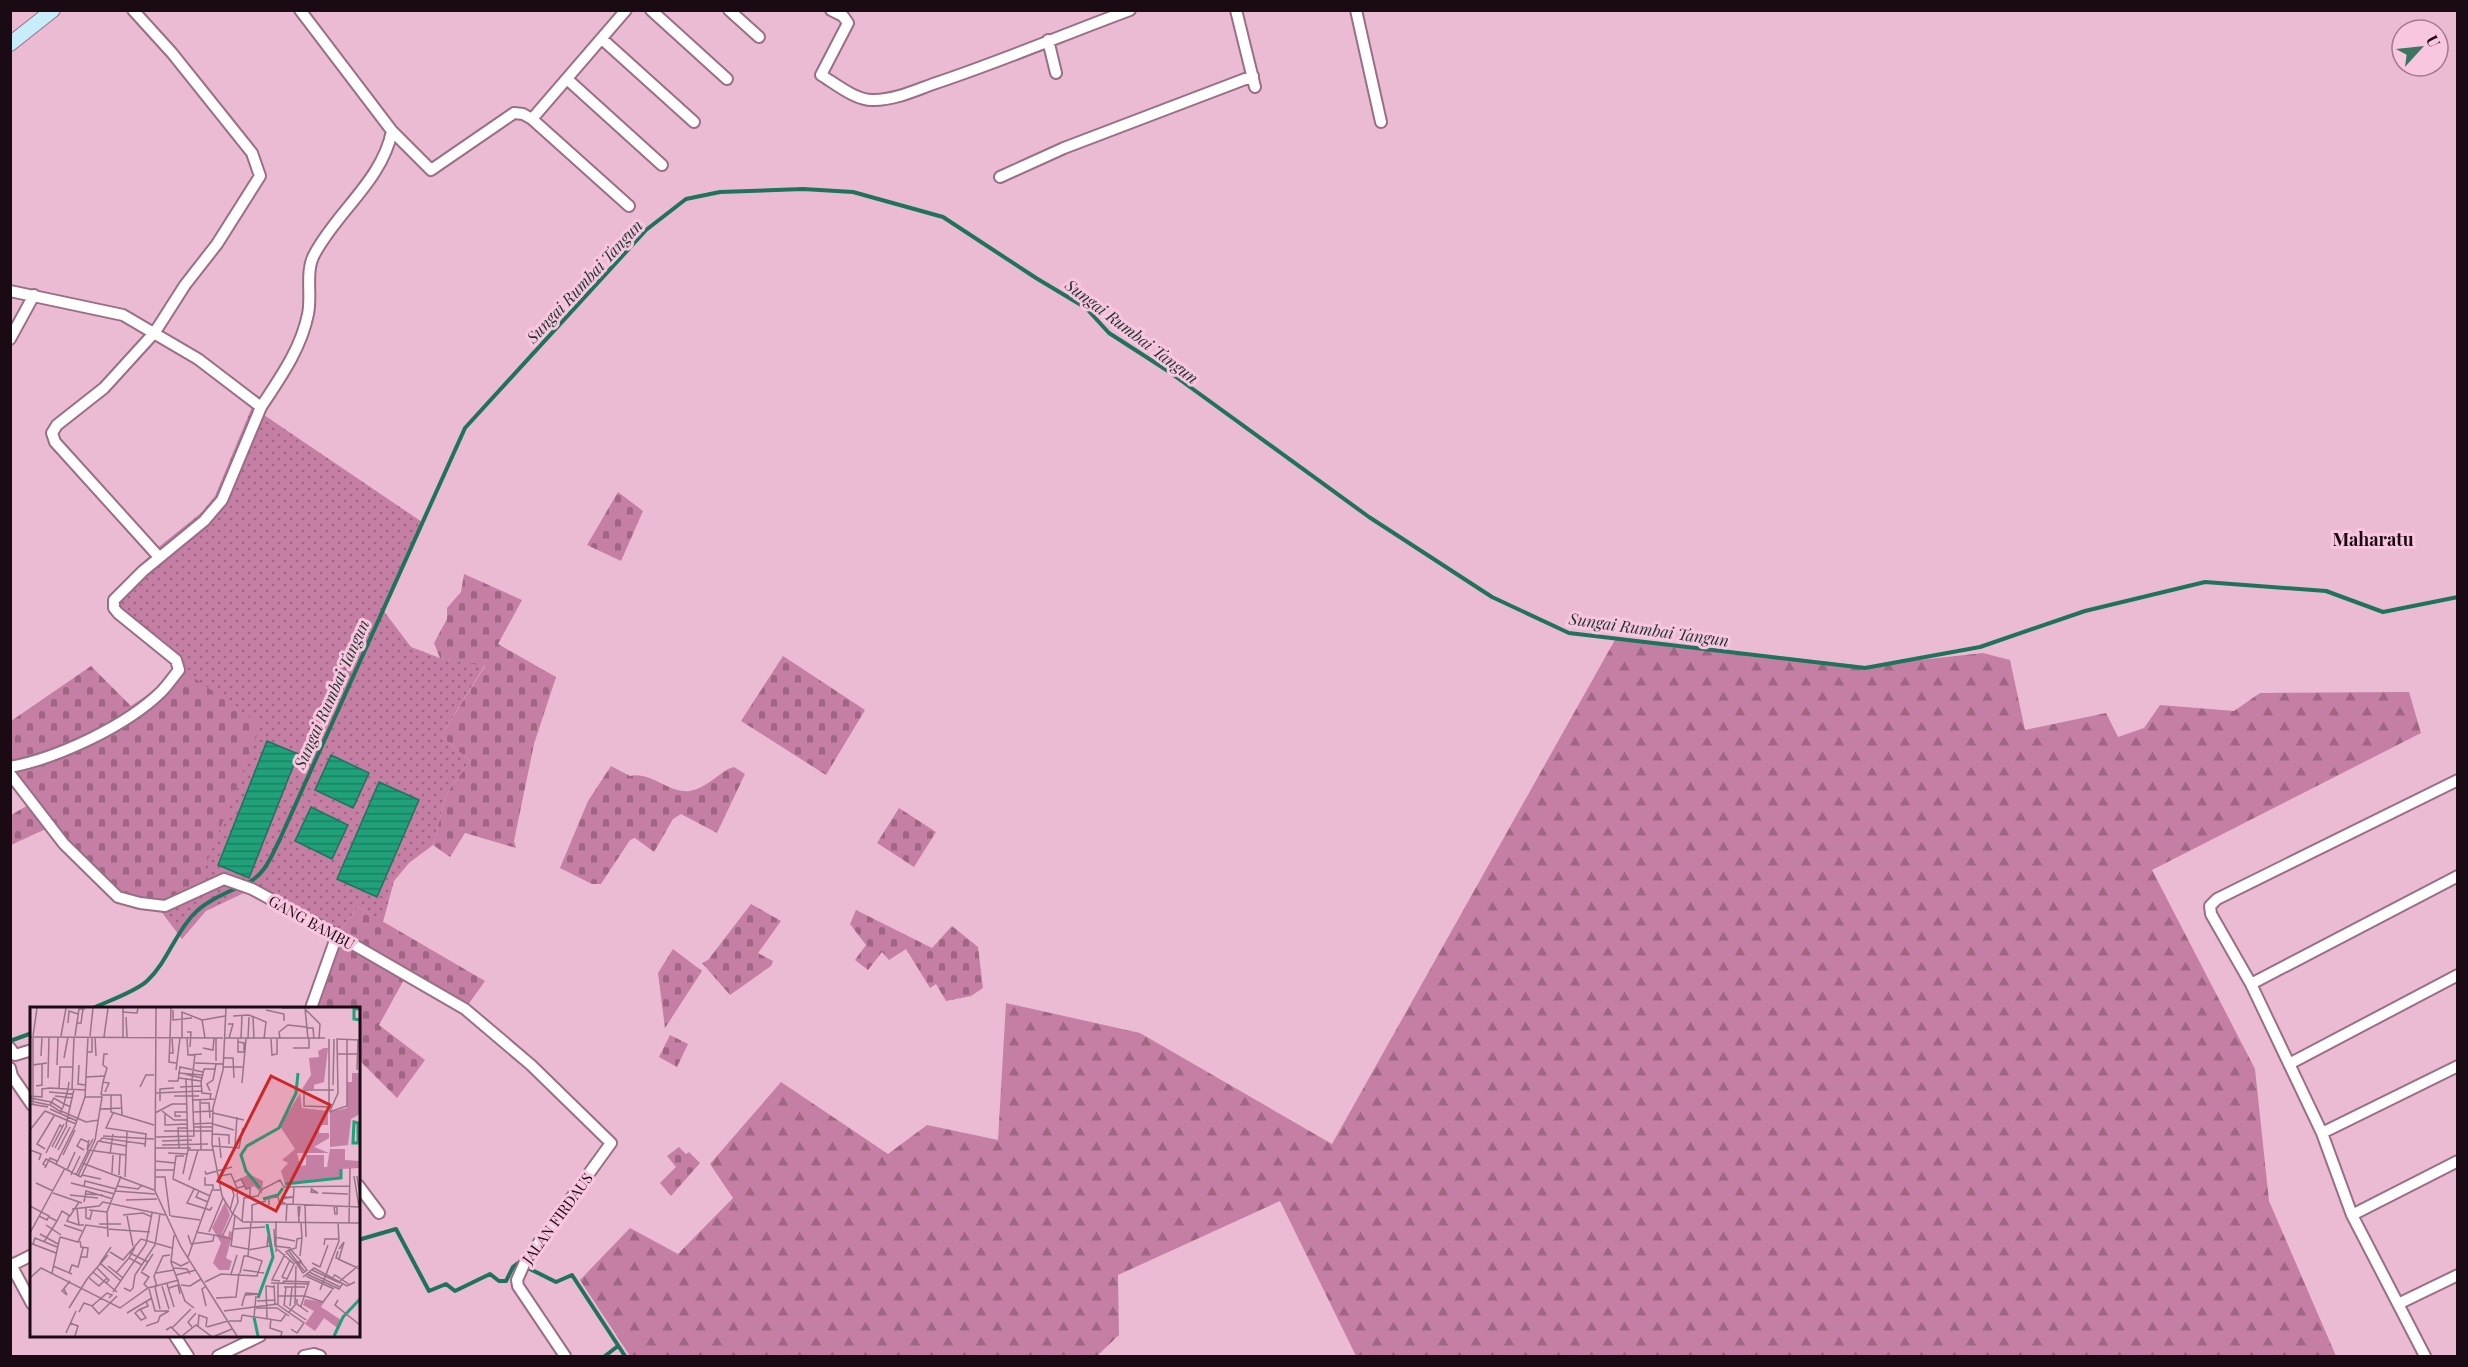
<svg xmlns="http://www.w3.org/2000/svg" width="2468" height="1367" font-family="'Playfair Display',serif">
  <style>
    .grass { fill: url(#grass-dots) }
    .forest { fill: url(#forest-firs) }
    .cemetery { fill: url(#cemetery-stones) }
    .water { fill: url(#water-rules); stroke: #1e745b; stroke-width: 1.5 }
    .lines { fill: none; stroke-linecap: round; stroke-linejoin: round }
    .stream { stroke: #1e745b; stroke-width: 4 }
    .minor-casing { stroke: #9b6e86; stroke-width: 14 }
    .secondary-casing { stroke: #9b6e86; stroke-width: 16 }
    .minor { stroke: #fff; stroke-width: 10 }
    .secondary { stroke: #c7edfb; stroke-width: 14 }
    .labels { text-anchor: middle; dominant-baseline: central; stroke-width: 6; stroke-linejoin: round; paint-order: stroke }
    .street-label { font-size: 15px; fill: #1a0a13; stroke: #f9c6e0 }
    .water-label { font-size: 16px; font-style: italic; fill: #1c362c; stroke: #f9c6e0 }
    .quarter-label { font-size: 18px; font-weight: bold; fill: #1a0a13; stroke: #f9c6e0 }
    .inset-river { fill: none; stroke: #20a17a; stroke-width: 3 }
    .inset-road { fill: none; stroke: #977486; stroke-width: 1.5 }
    .view { fill: #cd2627; fill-opacity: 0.15; stroke: #cd2627; stroke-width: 3 }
    .inset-edge { fill: none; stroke: #1a0a13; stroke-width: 3 }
  </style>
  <defs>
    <pattern id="grass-dots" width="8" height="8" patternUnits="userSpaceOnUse" patternTransform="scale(1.5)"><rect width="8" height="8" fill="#c57fa4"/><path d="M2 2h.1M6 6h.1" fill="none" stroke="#9f6684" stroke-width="1.8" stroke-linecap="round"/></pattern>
    <pattern id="forest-firs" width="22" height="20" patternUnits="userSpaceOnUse" patternTransform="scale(1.5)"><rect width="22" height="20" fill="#c57fa4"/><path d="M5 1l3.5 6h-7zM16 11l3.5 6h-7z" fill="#9f6684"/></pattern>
    <pattern id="cemetery-stones" width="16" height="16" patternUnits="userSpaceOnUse" patternTransform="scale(1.5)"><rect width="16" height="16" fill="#c57fa4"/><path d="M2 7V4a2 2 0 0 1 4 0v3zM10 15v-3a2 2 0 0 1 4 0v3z" fill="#9f6684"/></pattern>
    <pattern id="water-rules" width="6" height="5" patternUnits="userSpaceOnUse" patternTransform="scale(1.5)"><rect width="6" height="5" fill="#20a17a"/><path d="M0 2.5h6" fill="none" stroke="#1b8163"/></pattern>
  </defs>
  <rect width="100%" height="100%" fill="#ebbad3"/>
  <path class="grass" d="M 252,407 L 422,522 L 383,610 L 411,647 L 440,658 L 485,665 L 441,736 L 470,761 L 446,795 L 433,845 L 409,863 L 394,881 L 383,922 L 358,907 L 337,935 L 252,889 L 206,911 L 182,939 L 157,906 L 177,666 L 148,639 L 112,599 L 155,550 L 201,513 L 215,496 Z"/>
  <path class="forest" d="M 1616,638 L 1865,666 L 1983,653 L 2010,660 L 2025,730 L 2106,713 L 2118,737 L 2144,728 L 2160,705 L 2234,711 L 2260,693 L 2409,692 L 2421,733 L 2152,870 L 2255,1069 L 2269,1201 L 2336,1356 L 1356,1356 L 1280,1201 L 1118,1275 L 1119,1335 L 1097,1356 L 630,1356 L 580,1280 L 630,1228 L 678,1254 L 733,1198 L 710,1164 L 781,1082 L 888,1154 L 927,1125 L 998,1140 L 1006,1003 L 1140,1033 L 1332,1144 Z"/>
  <path class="cemetery" d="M 618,492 L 643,511 L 621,561 L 587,545 Z
    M 464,574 L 522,600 L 498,644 L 556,677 L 534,744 L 514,841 L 516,848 L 465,833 L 450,857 L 433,845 L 446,795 L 470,761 L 441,736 L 485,666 L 440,658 L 434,643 L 447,619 L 447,608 L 461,592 Z
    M 783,656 L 865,710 L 826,775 L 741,721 Z
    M 91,666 L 131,706 L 159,687 L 177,666 L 261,725 L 195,892 L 165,906 L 118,897 L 50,827 L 11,845 L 11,815 L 32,803 L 11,774 L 11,721 Z
    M 611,766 L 630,776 C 651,771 669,794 690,791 C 703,789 717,776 728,769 L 734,767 L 745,774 L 717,833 L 681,814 L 673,819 L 654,852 L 635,838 L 630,840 L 601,884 L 592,884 L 560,868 L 588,801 Z
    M 899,808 L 936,832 L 914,867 L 877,843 Z
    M 751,904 L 781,921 L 758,953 L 773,961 L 771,966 L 730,995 L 702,963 L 708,960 Z
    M 358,907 L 485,981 L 465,1009 L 406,976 L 379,1025 L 425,1060 L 397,1098 L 359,1060 L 358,1008 L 315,1008 L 337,935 Z
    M 856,910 L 932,948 L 952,926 L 978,947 L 983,988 L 971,996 L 946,1001 L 936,984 L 930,988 L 906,949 L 889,960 L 882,952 L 868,970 L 855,960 L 866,945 L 850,924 Z
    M 673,949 L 702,971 L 665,1028 L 658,973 Z
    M 670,1035 L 688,1044 L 677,1067 L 659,1057 Z
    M 679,1147 L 686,1154 L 689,1152 L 700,1163 L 671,1196 L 660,1183 L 676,1167 L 667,1156 Z"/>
  <path class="water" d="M 267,741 L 298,754 L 249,878 L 218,865 Z
    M 331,755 L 369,773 L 353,808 L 315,790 Z
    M 379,782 L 419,800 L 377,897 L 337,879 Z
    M 311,807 L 348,825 L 332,859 L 295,841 Z"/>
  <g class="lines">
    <path class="stream" d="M 246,884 C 265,875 271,857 280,839 L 465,428 L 646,230 L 686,199 L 720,192 L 803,189 L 853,192 L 943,217 L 1036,278 L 1086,308 L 1109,333 L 1168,371 L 1369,517 L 1492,597 L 1569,633 L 1865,668 L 1980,647 L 2085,611 L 2205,582 L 2326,591 L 2383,612 L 2458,597
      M 93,1008 C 108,1001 135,992 147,981 C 167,962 174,936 192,916 C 203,903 223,894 239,887
      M 10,1041 L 32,1033
      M 358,1240 L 396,1229 L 429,1291 L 446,1284 L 455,1291 L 490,1274 L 499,1281 L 506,1281 L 513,1267 L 518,1263 L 556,1282 L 572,1275 L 625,1356
      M 605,1356 L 618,1346"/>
    <defs>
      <path id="minor" d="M 133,10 L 172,53 L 252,153 L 260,176 L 217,244 L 185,285 L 155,332 L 104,388 L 57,425 L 52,433 L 55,442 L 159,557
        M 300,10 L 392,131 L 431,170 L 514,113 L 523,114 L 532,119 L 629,206
        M 651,10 L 727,79
        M 729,10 L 759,37
        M 831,10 L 843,16 L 848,23 L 821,75 C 836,84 856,101 874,100 C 895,100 916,90 936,83 C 1002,61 1065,34 1130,10
        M 1236,10 L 1255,87
        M 1356,10 L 1381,122
        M 602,39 L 694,122
        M 1048,40 L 1056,73
        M 567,79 L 662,165
        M 532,119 L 626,10
        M 1000,177 L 1064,148 L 1253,76
        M 10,291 L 123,315 L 198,359 L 261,407 L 222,500 L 204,521 L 143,571 L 114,600 L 114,608 L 118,613 L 176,660 L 179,670 C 173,677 168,685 161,692 C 126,726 58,758 10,767
        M 10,339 L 34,295
        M 261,407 C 280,378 301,349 308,314 C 312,295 305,272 314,255 C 337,211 382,181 392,131
        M 10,774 L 64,844 L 118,897 L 140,903 L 165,906 L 224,879 L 252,889 L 337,935 L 465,1009 L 531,1065 L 611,1143 L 525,1262 L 517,1280 L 518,1286 L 565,1356
        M 2251,984 L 2458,876
        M 311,1008 L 337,935
        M 10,1048 L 15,1055 L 32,1050
        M 2289,1064 L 2458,975
        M 10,1068 L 12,1076 L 32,1105
        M 2322,1133 L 2458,1066
        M 358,1185 L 379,1213
        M 2352,1215 L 2458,1161
        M 10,1263 L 32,1304
        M 10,1266 L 32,1255
        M 2398,1304 L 2458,1275
        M 175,1336 L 188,1356
        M 218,1356 L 260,1336
        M 304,1356 L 314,1354 L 320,1356
        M 2425,1356 L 2352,1215 L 2322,1133 L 2251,984 L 2211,914 L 2210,906 L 2217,899 L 2458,780"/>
      <path id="secondary" d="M 10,44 L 53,10"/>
    </defs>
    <use href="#minor" class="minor-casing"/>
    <use href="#secondary" class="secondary-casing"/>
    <use href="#minor" class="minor"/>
    <use href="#secondary" class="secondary"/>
  </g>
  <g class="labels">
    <g class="street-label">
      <text transform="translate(312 922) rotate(29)">GANG BAMBU</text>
      <text transform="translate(557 1218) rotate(-54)">JALAN FIRDAUS</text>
    </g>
    <g class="water-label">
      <text transform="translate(584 281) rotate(-47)">Sungai Rumbai Tangun</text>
      <text transform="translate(1132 331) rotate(37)">Sungai Rumbai Tangun</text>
      <text transform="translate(1649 629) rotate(8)">Sungai Rumbai Tangun</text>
      <text transform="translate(331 694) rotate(-66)">Sungai Rumbai Tangun</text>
    </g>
    <g class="quarter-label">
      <text x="2373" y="539">Maharatu</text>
    </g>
  </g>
  <g transform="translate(30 1007)">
    <rect width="330" height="330" fill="#ebbad3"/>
    <path d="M 219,167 L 233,174 L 232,187 L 224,179 L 216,183 L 210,172 Z" fill="#c57fa4"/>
    <path d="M 294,41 L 298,41 L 294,75 L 284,78 L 284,82 L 272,82 L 281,68 L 279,51 L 289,50 L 288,44 ZM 322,66 L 330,66 L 330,107 L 321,112 L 318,138 L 300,140 L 300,105 L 317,101 L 317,75 L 322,75 ZM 270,86 L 272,101 L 298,104 L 298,118 L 289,118 L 289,126 L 299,126 L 299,131 L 284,140 L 299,146 L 267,146 L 270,159 L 276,158 L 276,148 L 294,148 L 294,160 L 297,160 L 300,142 L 315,142 L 315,153 L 330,154 L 330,161 L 311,162 L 311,170 L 255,177 L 251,164 L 258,156 L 252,153 L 265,142 L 250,119 ZM 195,195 L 200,208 L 192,227 L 198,230 L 199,224 L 203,225 L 196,251 L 202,254 L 199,263 L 189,263 L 183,256 L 191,236 L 182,221 ZM 275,292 L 294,295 L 291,300 L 311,313 L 309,322 L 294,311 L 285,324 L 275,317 L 284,304 L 273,298 Z" fill="#c57fa4"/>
    <path class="inset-river" d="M 330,2 L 324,2 L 324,12 L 330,13M 328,136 L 328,116 L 324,115 L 323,136 L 330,136M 255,177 L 311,171 L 311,162M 230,181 L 216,164 L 211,148 L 217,139 L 249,121 L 266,86 L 268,66M 233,192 L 248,188 L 253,181M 228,291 L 243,250 L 237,217M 224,310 L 228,329M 304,329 L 313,310 L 330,292"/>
    <path class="inset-road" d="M 126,1 L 125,184 L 151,240 L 207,329M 196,1 L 193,63 L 183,101 L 182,137 L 192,189 L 202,206 L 213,215 L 330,216M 252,1 L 280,1M 275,1 L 278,32M 143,3 L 143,13 L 162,11M 236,3 L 254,7 L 254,14M 276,3 L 290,17 L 289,32M 92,5 L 107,6 L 108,1M 203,9 L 219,8 L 236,15 L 234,32M 96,10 L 97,30M 223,10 L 224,32M 38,16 L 39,4 L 48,7M 47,16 L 51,16 L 53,2M 198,17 L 203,17 L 199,31M 276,21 L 283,21 L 284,32M 157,25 L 161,25 L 160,40M 3,29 L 7,1M 31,29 L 36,1M 45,29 L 49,2 L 55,2M 60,29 L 63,1M 0,30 L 193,31M 65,30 L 66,49M 74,30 L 78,1M 93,30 L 93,1M 140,31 L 139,55 L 146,56M 140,31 L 141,1M 152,31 L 152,5 L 172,13M 157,31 L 158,48 L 172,47M 175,31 L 172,13 L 195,9M 195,31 L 295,31M 208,32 L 208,45 L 214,45 L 214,36 L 208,35M 211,32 L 212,8M 218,32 L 219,10M 241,32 L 242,48 L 247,47 L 247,32M 250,32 L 249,25 L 258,18 L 276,20M 306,32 L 330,33M 173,41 L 183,43 L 184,31M 263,41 L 279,41 L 279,32M 57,45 L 62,45 L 62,31M 140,46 L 143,46 L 142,31M 308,47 L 327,47M 11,49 L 12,30M 34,51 L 38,30M 193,51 L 203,51 L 204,71M 186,54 L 186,31M 165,56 L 193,57M 27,58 L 28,30M 49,58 L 48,77 L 55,78M 193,60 L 213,60M 146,63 L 150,31M 327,63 L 328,33M 148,66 L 172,68M 154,67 L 172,71M 56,70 L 74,69M 18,71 L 19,30M 149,71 L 171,74M 138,74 L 148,74 L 150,60 L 173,65M 39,75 L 38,82 L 35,93 L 34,97 L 33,100 L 31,104 L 31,105 L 20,98 L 24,91 L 34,97 L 41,100M 73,75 L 77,61 L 73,58 L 74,47 L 78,47M 212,76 L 216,32M 303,78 L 304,32M 6,79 L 12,78 L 12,56M 110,80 L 116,68 L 124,68M 150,80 L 171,79M 3,81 L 3,58 L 17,56M 29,81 L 30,60 L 43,60M 42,82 L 44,30M 180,84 L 177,77 L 183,73 L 186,57M 19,85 L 43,87M 125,86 L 172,84M 71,88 L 91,88 L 92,108M 71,88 L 73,75 L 79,76 L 75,85M 81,88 L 81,105 L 124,118M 0,89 L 12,90 L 12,82 L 20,81 L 55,83M 25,89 L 43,91M 144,89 L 169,89M 0,91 L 21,95 L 32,102M 180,92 L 181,87 L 172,86 L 171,75 L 174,62 L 186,62M 163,93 L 186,92M 170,93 L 171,143M 0,94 L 19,98M 130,94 L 130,82 L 144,81M 171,96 L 179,96 L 180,111M 0,97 L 18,100M 3,97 L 3,30M 299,100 L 299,32M 301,100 L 274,99 L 274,83 L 304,83M 20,102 L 47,114M 70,102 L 92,101M 31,104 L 56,115 L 69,113M 132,104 L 144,113 L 157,113M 300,104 L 308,86 L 307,32M 164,105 L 183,104M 299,105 L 317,99 L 317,32M 83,106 L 76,121 L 116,127 L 115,140M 125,106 L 142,97 L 157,97M 183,106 L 214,113M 135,107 L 135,118 L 157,117M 151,109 L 145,109 L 145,105 L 157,105M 163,117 L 183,116M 183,117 L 204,123M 36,118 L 44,82M 163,120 L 182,120M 0,123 L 15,104 L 46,117M 134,124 L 182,124M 182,127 L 199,128 L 199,137M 73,129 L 124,132M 126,130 L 164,129 L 162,73 L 165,47M 189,130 L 191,151M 59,133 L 57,143 L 63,132M 68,134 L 96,139M 70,134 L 72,131 L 115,137M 132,134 L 162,133M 132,138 L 178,137M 182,139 L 209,141 L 213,121M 205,139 L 207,110M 22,140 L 34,117M 25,141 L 37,118M 125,141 L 161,141M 149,141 L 148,121 L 157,121M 15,142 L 7,137 L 24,109M 0,143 L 11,147 L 9,153M 28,143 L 40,120M 54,143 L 47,139 L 51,132 L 58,135M 57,143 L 96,148 L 97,125M 158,143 L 183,143M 16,146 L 30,118 L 32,120M 138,146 L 157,147M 80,147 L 83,127M 33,148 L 45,123M 154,149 L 146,149 L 143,172 L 180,189M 125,154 L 145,156M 52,156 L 124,183M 26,157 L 45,119 L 55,90 L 58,30M 16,159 L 13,157 L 16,152 L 51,170M 15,161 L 20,151 L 27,154M 37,163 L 45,145M 125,163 L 144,163M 175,164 L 176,167 L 202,160M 82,166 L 83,148M 153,167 L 158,143 L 156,72M 41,168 L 50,149M 46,168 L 58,144M 52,168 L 71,172M 89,168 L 90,148M 48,169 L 65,133 L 72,90 L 55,90M 189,169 L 201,167 L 207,181 L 215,179M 324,169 L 329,200M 327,169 L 330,190M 51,170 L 68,134M 95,170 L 96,148M 125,170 L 135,170 L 140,209M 175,170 L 175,178 L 183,178 L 183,182M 159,173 L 168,143M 205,175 L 211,172 L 216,182 L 220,181 L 220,191M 6,176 L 23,184M 41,176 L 85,187M 87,179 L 108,182 L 112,178M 54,180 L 55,174 L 86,182M 164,182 L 157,196 L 180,203 L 182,200M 281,182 L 288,186 L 281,185 L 282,179M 85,184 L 125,187M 169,184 L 166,190 L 178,195M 23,186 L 52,196M 292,186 L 318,187M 55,187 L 73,188M 40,188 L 68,191M 252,192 L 263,190 L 252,190 L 252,195 L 256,197M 96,193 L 127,192M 54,195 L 56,184 L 83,192M 239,198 L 239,191 L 248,190 L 250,197 L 255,197M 263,198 L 264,180M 275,198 L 276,230M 0,199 L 19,209 L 17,213 L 9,209M 304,200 L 307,200 L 307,207 L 305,207 ZM 56,201 L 56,211 L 60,212 L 62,204M 42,202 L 69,199 L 73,195 L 135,208M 47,202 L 49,218 L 54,218M 59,203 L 77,205M 200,203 L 204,188 L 201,179M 93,208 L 113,206 L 122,210M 39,209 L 37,214 L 49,218M 97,209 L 103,239M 141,209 L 170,213M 205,209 L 201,239 L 218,242M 19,210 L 27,214 L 22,222 L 31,228M 27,214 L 32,204 L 40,209 L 49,195M 222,214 L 222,198 L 236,194M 256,214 L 257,197 L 330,200M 212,215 L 214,191 L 228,189 L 231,183 L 250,173 L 254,180 L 319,179M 269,215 L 268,200 L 270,200 L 269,210M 319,216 L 320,161M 69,217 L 91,217M 34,218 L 52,224M 77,222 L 120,225M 203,222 L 235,220M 244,222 L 245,239 L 261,241M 179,225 L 193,191M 0,226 L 35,161M 10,227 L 28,237M 144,228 L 141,255 L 155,294 L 164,301M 158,228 L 161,237 L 183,234 L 184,228 L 166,225M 184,228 L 202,232M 193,228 L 208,195 L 207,186M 30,230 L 48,235 L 56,218 L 77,221M 78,230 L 77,205 L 91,169M 245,230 L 265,234M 50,234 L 51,240 L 58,241 L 57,250 L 51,250M 14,235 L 22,222 L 16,218M 0,236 L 26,246M 3,237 L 5,231 L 27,240M 294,238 L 295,232 L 308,232M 81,240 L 70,256 L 91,274M 105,240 L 99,251 L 112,258M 247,242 L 264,257 L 257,272 L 252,270M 218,243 L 240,239 L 238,229 L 237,239M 258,243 L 275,265M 261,243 L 271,254 L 266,256 L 256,245 L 259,243 L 266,241 L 267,232 L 272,231 L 271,216M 308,244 L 306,251 L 309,252 L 314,235 L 309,242M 80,245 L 93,253 L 111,232 L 142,241M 246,245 L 246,214M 100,246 L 118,255M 270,249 L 272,231M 158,250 L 182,183 L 191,183M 308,252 L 330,262M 141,254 L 151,259 L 159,255M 271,255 L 277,263 L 273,266 L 267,257 ZM 282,256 L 290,260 L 298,238M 23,259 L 42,267M 78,259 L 93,271M 67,261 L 79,273 L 76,276M 143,261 L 157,262 L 160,267M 213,263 L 234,266M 282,263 L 310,276M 112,264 L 123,247M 63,265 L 87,285M 111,265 L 119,270 L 114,277 L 118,281M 279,265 L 310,280M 22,266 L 30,230M 39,266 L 42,258 L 48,260 L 53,241M 86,266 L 99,251M 126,266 L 144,263M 210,266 L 214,249 L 218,249 L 221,215M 201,267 L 207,248M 277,267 L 309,282 L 313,276M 146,268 L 166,263M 276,269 L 304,282M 58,270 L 69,279 L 77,271M 252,270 L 260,253M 273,270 L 284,261 L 317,279 L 325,275M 303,270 L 305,268 L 320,278M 0,271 L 11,261 L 90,301 L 118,281 L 149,273M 250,274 L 242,273 L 255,247M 310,274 L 328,259M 175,275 L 191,267 L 227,269 L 232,254 L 217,249M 241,276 L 278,277M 248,276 L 248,298M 137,277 L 144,300M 252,277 L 254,274 L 279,275 L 271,299M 151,278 L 160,279 L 171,272M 244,278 L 245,297M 132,279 L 139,302M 125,280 L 130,302M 127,280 L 124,269 L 133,249 L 140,248M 175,280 L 172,282 L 176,299M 254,280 L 275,280M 94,281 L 100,284 L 103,281 L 105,268 L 125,238 L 130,207M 139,281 L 148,278 L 150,287M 34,282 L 37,288 L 32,284 L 40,274M 119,282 L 125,304 L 139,304M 290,283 L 309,234 L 308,215M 83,285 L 116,237 L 122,206M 248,289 L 275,289 L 293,295 L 302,283M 186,291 L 206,290 L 209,266M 267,292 L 267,297 L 278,305M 308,293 L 305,298 L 330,318M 227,294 L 245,293M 248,298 L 274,316 L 267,326 L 261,322M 254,298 L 276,313M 62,299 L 69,307 L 87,289M 212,299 L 213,294 L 215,288 L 216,286 L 230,287 L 215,288M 254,299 L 256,280M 260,299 L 262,280M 39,301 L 57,272 L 78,248M 226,301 L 247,301 L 259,309M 110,302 L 116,311 L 111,313 L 105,306 L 109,303 L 111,302 L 118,299 L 116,294M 194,304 L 248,297M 49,305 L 54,296 L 62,299 L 77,286 L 82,288 L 79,291M 259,305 L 265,298 L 266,259M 97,306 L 122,291M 212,308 L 251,314 L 256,307M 224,310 L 226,289M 237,311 L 236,279 L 244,280M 241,312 L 240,321 L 252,325 L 251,329M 199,314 L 211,314 L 212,308M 40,316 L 48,319 L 45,329M 116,319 L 128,315 L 130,309 L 139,304M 168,319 L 169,308 L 177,311 L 176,320M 162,320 L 158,315 L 166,306M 177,320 L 198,314M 142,321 L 161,302M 136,323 L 141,320 L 150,329M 36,326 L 46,304M 152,329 L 166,318 L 181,329M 185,329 L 202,322"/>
    <path class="view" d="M 241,69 L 300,98 L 246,204 L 188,174 Z"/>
    <rect width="330" height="330" class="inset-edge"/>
  </g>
  <rect width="2468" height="1367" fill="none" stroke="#1a0a13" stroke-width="24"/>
  <g transform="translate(2420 48) rotate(63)"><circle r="28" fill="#f9c6e0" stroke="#a07b8e" stroke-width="1.5"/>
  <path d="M0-4.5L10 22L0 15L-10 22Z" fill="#3b7660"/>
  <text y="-9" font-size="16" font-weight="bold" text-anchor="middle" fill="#1a0a13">U</text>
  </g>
</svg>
